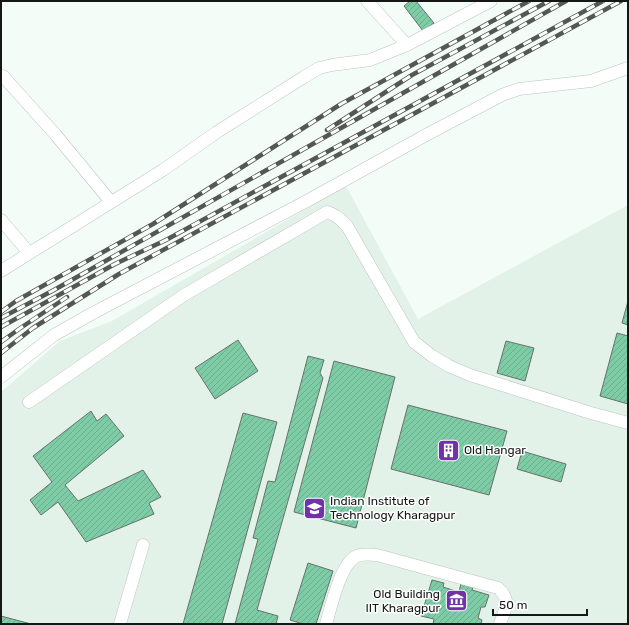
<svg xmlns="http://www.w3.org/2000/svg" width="629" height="625" font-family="Rubik,sans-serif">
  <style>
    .built { fill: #e2f2e9 }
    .building { fill: url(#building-hatch); stroke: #69716d }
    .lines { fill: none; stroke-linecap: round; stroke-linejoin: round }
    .minor-casing { stroke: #bdc5c0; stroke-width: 13 }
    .minor { stroke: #fff; stroke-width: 12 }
    .rail-casing { stroke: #535855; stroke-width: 4.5 }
    .rail { stroke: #fff; stroke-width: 3; stroke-dasharray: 9; stroke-linecap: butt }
    .labels { text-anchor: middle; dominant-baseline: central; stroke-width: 3; stroke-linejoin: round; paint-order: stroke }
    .poi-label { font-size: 12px; fill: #141715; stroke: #fff; text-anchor: start }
  </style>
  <defs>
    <pattern id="building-hatch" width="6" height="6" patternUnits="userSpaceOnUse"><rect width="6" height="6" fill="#7dcca5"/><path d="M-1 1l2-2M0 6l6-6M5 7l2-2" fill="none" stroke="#6bae8d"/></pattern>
  </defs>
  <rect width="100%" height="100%" fill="#f3fcf7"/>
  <path class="built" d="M 346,186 L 418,319 L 628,205 L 628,624 L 1,624 L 1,392 L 60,341 L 112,321 Z"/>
  <path class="building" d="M 410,1 L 416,1 L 434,23 L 423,31 L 404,6 Z
    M 628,301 L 628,325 L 622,323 Z
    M 617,333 L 628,336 L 628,404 L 600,396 Z
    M 238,340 L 258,371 L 215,399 L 195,368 Z
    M 506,341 L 534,348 L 525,381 L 497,373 Z
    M 308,356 L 324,360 L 320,373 L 323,378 L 257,610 L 278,616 L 276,624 L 235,624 L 258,539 L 253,538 L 268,481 L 275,482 Z
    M 334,361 L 395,377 L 356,528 L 294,512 Z
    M 408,405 L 507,431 L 489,495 L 391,469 Z
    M 91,411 L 97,421 L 106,414 L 124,436 L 65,485 L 78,501 L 143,470 L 161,497 L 149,503 L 154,514 L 86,542 L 58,502 L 41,515 L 30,500 L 52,482 L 33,456 Z
    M 243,413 L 277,422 L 222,624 L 183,624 Z
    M 522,451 L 566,464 L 561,482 L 517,469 Z
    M 308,563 L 333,571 L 316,624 L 303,624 L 290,620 Z
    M 432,580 L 444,583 L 443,587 L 459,592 L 461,583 L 473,587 L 472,590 L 489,595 L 485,607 L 481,607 L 478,618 L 482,620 L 481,624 L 433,624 L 434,619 L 421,616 Z
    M 1,616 L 31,624 L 1,624 Z"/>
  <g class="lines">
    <defs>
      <path id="minor" d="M 367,1 L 407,45
        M 3,76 L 55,134 L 111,202
        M 1,220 L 29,253
        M 1,271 L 163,170 L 217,132 L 304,77 L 319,68 L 332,65 L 370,60 L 407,45 L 491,1
        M 1,377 L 54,335 L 93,313 L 305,202 L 426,135 L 502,95 L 519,89 L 591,81 L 628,68
        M 29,402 L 184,295 L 327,212 C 336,214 341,220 347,226 L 414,342 L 432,356 L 449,366 L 470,375 L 591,413 L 628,423
        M 120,624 L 143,545
        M 326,624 C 331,607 340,566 355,557 C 362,553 370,555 377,555 L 498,588 C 512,601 505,608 500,624"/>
    </defs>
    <use href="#minor" class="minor-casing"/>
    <use href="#minor" class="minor"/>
    <defs>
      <path id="rail" d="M 327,130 L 412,75 L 549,1
        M 1,312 L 16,301 L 153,224 L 341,104 L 529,1
        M 1,318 L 54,290 L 566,1
        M 1,327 L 115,264 L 166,240 L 603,1
        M 1,342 L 19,329 L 67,297
        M 1,353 L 33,328 L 119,274 L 621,1"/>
    </defs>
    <use href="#rail" class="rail-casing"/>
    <use href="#rail" class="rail"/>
  </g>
  <defs>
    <symbol id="building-square" viewBox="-11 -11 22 22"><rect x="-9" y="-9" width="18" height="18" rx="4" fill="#7131a7" stroke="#fff"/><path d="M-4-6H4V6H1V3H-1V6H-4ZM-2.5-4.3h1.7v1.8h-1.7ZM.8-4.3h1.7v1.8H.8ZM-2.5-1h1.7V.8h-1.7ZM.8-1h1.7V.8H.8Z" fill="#fff"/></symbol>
    <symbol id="university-square" viewBox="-11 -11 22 22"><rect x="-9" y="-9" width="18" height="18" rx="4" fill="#7131a7" stroke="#fff"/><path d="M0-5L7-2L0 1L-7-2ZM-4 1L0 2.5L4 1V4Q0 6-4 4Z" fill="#fff"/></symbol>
    <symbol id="museum-square" viewBox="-11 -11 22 22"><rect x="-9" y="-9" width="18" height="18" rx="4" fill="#7131a7" stroke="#fff"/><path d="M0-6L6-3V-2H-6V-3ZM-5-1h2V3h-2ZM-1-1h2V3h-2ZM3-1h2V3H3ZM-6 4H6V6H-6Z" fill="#fff"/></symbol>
  </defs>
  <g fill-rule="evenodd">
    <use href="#building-square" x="436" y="438" width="25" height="25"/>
    <use href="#university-square" x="302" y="496" width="25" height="25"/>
    <use href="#museum-square" x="444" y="588" width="25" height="25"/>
  </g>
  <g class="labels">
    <g class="poi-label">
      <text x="464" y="450">Old Hangar</text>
      <text x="330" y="501">Indian Institute of<tspan x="330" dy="14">Technology Kharagpur</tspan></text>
      <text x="440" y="594" text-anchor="end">Old Building<tspan x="440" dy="14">IIT Kharagpur</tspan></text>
    </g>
  </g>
  <rect width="629" height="625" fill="none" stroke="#141715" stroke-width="4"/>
  <path d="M493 609v6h94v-6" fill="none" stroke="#141715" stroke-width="2"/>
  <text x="499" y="609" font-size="12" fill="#141715" stroke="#ffffff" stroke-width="3" paint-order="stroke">50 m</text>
</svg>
